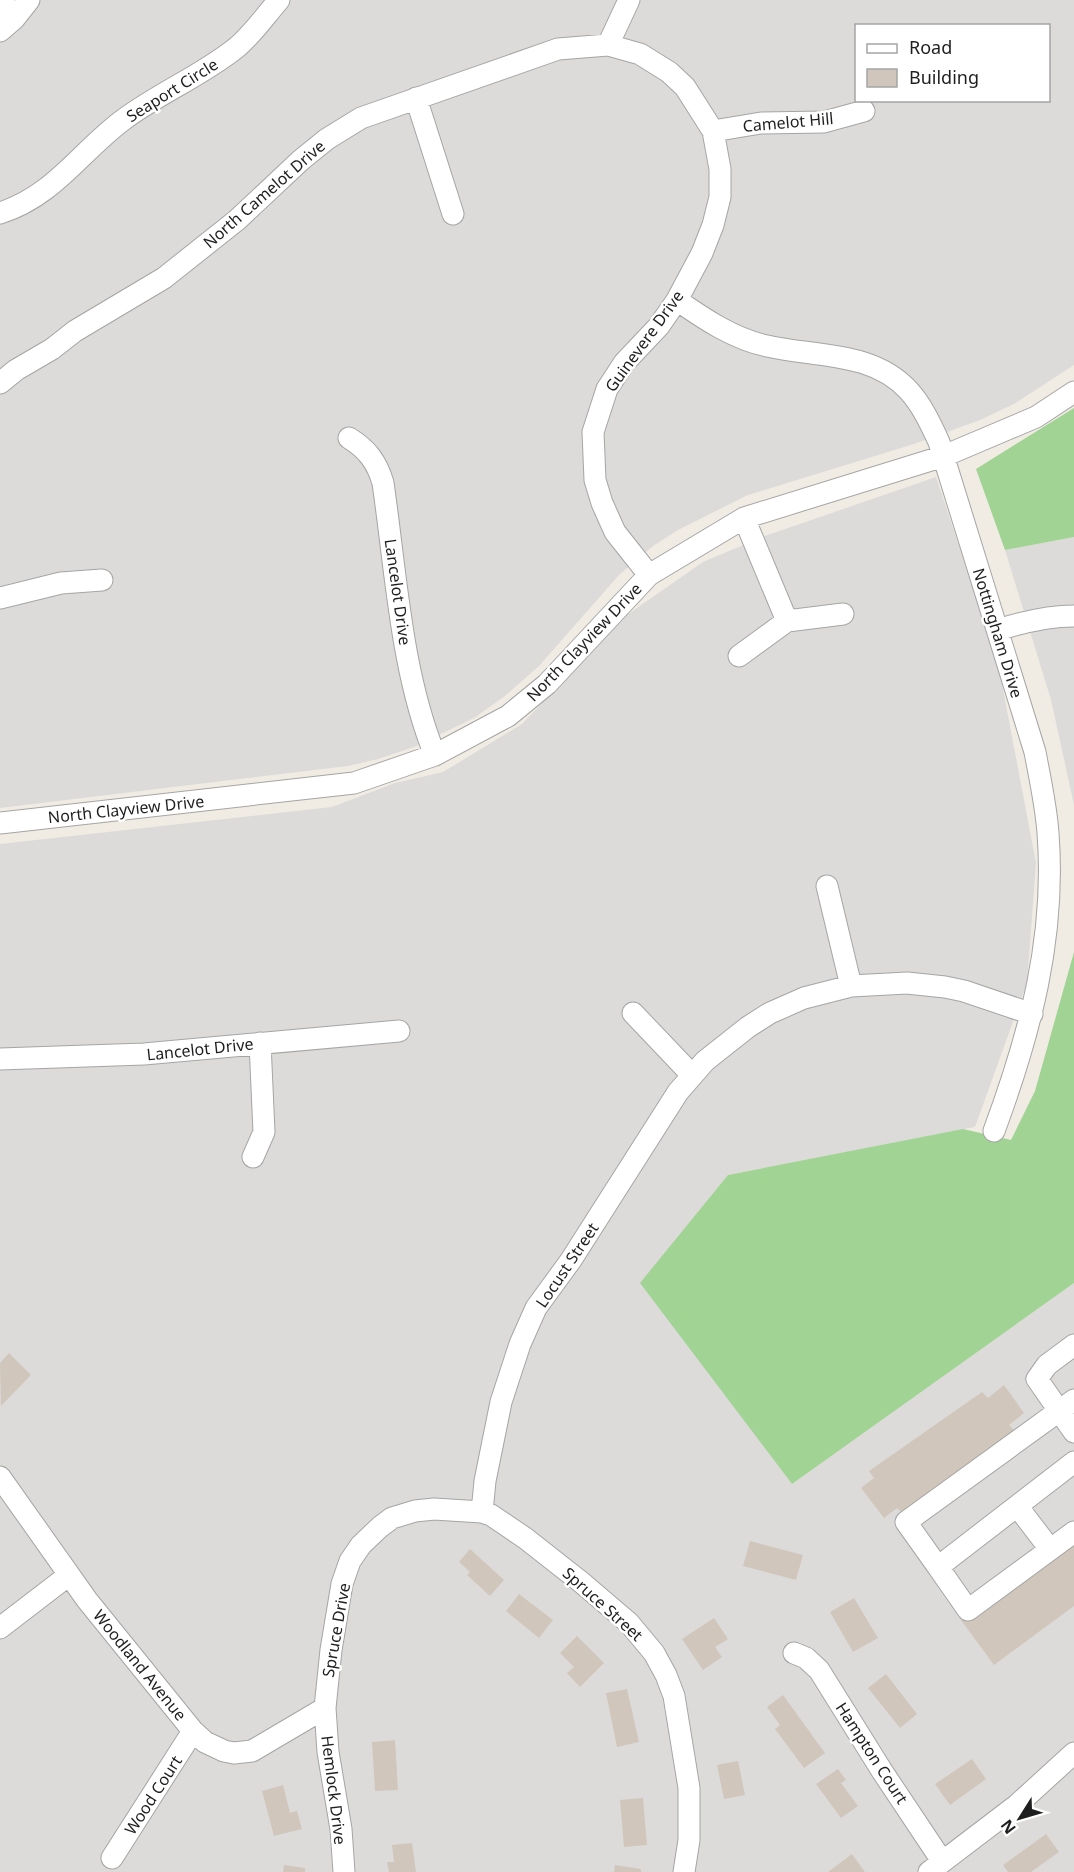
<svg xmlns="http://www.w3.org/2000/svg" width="1074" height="1872" font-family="'Noto Sans',sans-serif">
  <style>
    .residential { fill: #dcdbda; fill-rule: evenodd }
    .forest { fill: #a1d394 }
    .building { fill: #d0c6bb }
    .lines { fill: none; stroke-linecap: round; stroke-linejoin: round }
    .minor-casing { stroke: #a5a5a5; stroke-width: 23 }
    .minor { stroke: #fff; stroke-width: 21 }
    .labels { text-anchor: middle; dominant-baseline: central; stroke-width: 5; stroke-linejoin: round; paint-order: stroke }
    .street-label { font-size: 16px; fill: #1e1e1e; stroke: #fff }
  </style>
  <rect width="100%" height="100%" fill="#f0ece3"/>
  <path class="residential" d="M 0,0 L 1074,0 L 1074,365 L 1014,404 L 980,420 L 914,444 L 748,495 L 678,530 L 653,546 L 619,575 L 539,666 L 505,696 L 474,718 L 414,747 L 378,759 L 348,766 L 0,808 ZM 856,26 L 1048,26 L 1048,100 L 856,100 Z
    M 936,477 L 998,663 L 1036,863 L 1027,983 L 975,1127 L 728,1175 L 792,1484 L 1074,1283 L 1074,1872 L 0,1872 L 0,844 L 332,807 L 395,783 L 443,772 L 522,724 L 624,617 L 703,562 L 762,537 Z
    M 1074,537 L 1074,805 L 1051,700 L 1005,550 Z"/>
  <path class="forest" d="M 1074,408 L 1074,537 L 1005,550 L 976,469 Z
    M 1074,952 L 1074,1283 L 792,1484 L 640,1283 L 728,1175 L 963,1129 L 1011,1140 L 1035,1091 Z"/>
  <path class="building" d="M 9,1353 L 31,1375 L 1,1406 L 0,1363 Z
    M 1004,1385 L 1024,1413 L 1009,1425 L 1016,1432 L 903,1514 L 897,1508 L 884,1518 L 861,1488 L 874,1478 L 869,1471 L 982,1392 L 988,1398 Z
    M 1074,1535 L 1074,1606 L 994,1665 L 961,1620 Z
    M 750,1541 L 803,1555 L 796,1580 L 743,1566 Z
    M 470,1549 L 504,1580 L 490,1596 L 467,1575 L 470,1572 L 459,1562 Z
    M 519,1594 L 553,1620 L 539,1638 L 506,1611 Z
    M 854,1598 L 878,1638 L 853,1652 L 830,1612 Z
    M 714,1618 L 728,1639 L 715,1647 L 722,1657 L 703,1670 L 682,1639 Z
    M 577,1636 L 604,1663 L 580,1687 L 567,1673 L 574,1667 L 560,1653 Z
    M 886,1674 L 917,1714 L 900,1728 L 868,1688 Z
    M 627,1689 L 639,1742 L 617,1747 L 606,1693 Z
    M 783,1695 L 825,1753 L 804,1768 L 775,1729 L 780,1725 L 767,1707 Z
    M 395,1740 L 398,1790 L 375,1791 L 372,1742 Z
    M 972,1759 L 986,1779 L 950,1805 L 935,1784 Z
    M 738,1761 L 745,1795 L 724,1799 L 717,1765 Z
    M 838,1769 L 846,1780 L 841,1783 L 858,1806 L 841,1818 L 816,1784 Z
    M 283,1785 L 290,1813 L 297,1811 L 302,1829 L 274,1836 L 262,1791 Z
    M 643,1798 L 647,1845 L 624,1847 L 620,1800 Z
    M 1046,1834 L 1059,1852 L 1031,1872 L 1008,1872 L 1003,1865 Z
    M 412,1843 L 416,1872 L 389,1872 L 387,1862 L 394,1862 L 392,1845 Z
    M 852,1854 L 865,1872 L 828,1872 Z
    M 284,1865 L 305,1868 L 305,1872 L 283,1872 Z
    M 615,1865 L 641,1869 L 641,1872 L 614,1872 Z"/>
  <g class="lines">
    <defs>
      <path id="minor" d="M 2,0 L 14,19
        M 0,31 L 14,19 L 29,0
        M 608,45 L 629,0
        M 416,98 L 453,214
        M 713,131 L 761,123 L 824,122 L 864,111
        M 0,213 C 54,196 80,152 123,120 C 159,93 201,76 236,48 C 252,35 265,16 279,0
        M 677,300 C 704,319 734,339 767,346 C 815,357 873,351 909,391 C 922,405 931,425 939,442 L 1035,752 C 1040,779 1046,805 1048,833 C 1056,937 1030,1034 994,1131
        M 0,383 L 16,370 L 52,349 L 75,331 L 164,278 L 237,220 L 301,160 L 327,139 L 361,118 L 558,49 L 608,45 L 640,54 L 669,72 L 685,87 L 713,131 L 720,169 L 720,197 L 713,225 L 702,253 L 677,300 L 659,326 L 624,363 L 607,389 L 593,432 L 595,480 L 602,503 L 615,532 L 649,575
        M 349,438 C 367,449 377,462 383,483 C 396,572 401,672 435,755
        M 744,518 L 787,621
        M 0,598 L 61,583 L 102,580
        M 998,630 C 1023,622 1047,616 1074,616
        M 739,656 L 787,621 L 843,614
        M 0,823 L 354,783 L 435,755 L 508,716 L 547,684 L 649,575 L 744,518 L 944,456 L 1036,417 L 1074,392
        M 827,886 L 851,986
        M 633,1013 L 692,1075
        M 0,1059 L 144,1054 L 399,1031
        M 253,1157 L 264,1132 L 260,1043
        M 1074,1345 L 1047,1365 L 1037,1379 L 1074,1432
        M 1074,1462 L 938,1567 L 968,1610 L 1074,1532
        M 0,1477 L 87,1600 L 193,1731 L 205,1742 L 224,1751 L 234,1753 L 252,1751 L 325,1708
        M 1017,1506 L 1050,1549
        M 482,1512 L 485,1481 L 501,1402 L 520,1344 L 536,1308 L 571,1260 L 678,1092 L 705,1061 L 748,1027 L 770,1013 L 804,998 L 851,986 L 907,983 L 945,987 L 964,991 L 1032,1014
        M 938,1567 L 906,1522 L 1074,1400
        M 0,1628 L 69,1575
        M 794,1653 L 806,1658 L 819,1670 L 882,1771 L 942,1861
        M 112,1858 L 193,1731
        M 344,1872 L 341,1829 L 328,1752 L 325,1708 L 331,1650 L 342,1584 L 350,1561 L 361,1545 L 380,1527 L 392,1518 L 415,1511 L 434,1509 L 482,1512 L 491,1515 L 525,1538 L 581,1582 L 629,1623 L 654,1653 L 666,1675 L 674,1696 L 689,1788 L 689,1840 L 684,1872
        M 929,1872 L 1017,1805 L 1074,1753"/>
    </defs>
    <use href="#minor" class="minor-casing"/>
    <use href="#minor" class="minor"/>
  </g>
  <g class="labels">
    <g class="street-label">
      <text transform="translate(172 90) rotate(-32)">Seaport Circle</text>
      <text transform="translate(788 122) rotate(-5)">Camelot Hill</text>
      <text transform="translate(264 194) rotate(-41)">North Camelot Drive</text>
      <text transform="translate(644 341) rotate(-54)">Guinevere Drive</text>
      <text transform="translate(398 592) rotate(82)">Lancelot Drive</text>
      <text transform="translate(998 633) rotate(73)">Nottingham Drive</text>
      <text transform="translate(584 642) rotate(-46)">North Clayview Drive</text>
      <text transform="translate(126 809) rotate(-6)">North Clayview Drive</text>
      <text transform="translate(200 1049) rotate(-6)">Lancelot Drive</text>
      <text transform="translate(567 1265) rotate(-56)">Locust Street</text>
      <text transform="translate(603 1604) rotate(42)">Spruce Street</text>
      <text transform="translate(336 1630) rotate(-80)">Spruce Drive</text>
      <text transform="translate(140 1665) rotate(51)">Woodland Avenue</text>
      <text transform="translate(872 1753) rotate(57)">Hampton Court</text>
      <text transform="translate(334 1790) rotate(83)">Hemlock Drive</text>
      <text transform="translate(153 1795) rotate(-57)">Wood Court</text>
    </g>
  </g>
  <rect x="855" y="24" width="195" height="78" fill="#ffffff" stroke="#a5a5a5" stroke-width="1.5"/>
  <rect x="867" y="44" width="30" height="9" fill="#ffffff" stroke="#a5a5a5" stroke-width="1.5"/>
  <text x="909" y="54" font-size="18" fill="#1e1e1e">Road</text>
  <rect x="867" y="69" width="30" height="18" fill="#d0c6bb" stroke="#a5a5a5" stroke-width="1.5"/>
  <text x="909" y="84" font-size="18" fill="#1e1e1e">Building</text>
  <g transform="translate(1020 1818) rotate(233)" stroke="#ffffff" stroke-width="4.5" paint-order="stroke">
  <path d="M0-4.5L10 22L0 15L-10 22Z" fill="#1e1e1e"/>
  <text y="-9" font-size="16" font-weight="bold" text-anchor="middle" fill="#1e1e1e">N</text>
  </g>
</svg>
